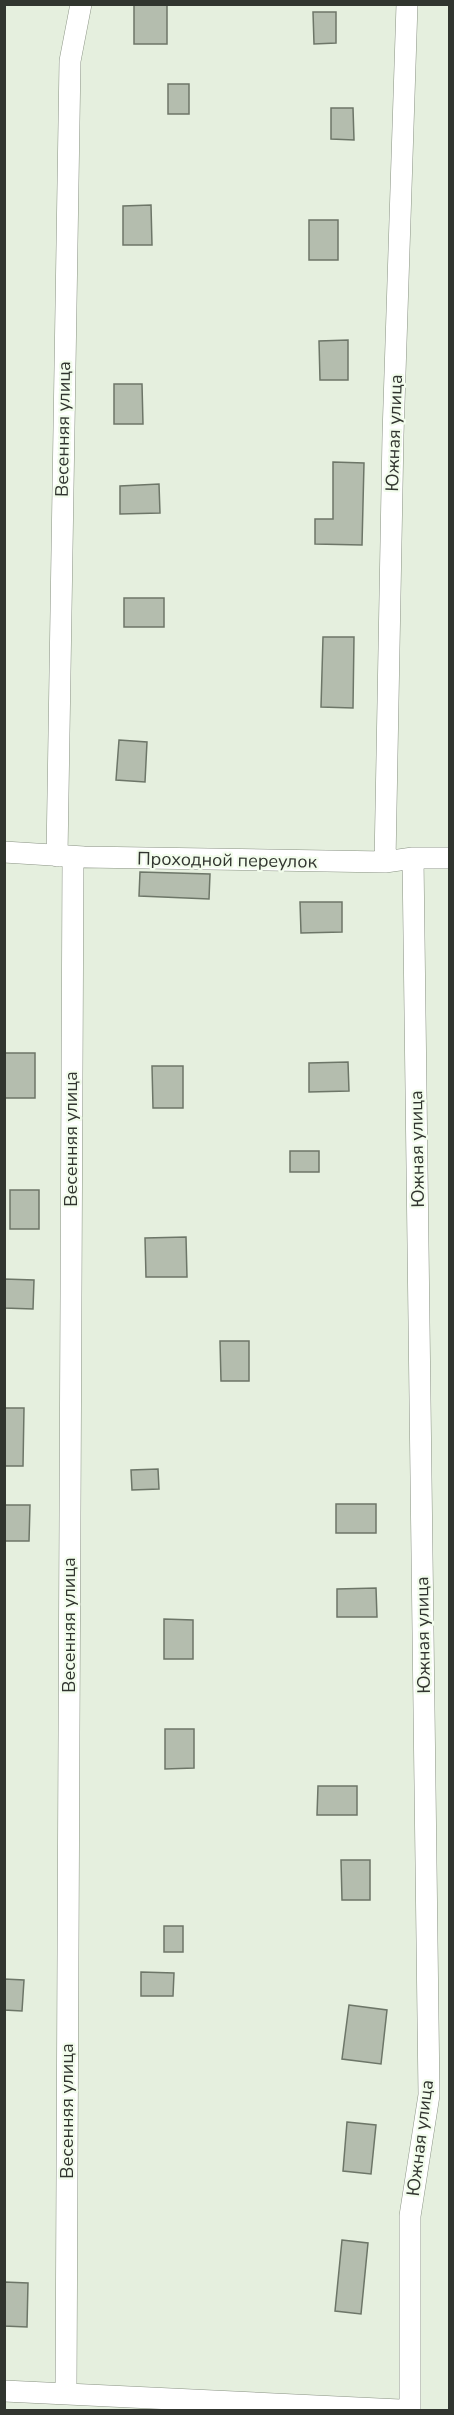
<svg xmlns="http://www.w3.org/2000/svg" width="454" height="2415" font-family="'Nunito Sans',sans-serif">
  <style>
    .building { fill: #b4bdae; stroke: #6d7668; stroke-width: 1.5 }
    .lines { fill: none; stroke-linecap: round; stroke-linejoin: round }
    .minor-casing { stroke: #8a9384; stroke-width: 22 }
    .minor { stroke: #fff; stroke-width: 21 }
    .labels { text-anchor: middle; dominant-baseline: central; stroke-width: 4.5; stroke-linejoin: round; paint-order: stroke }
    .street-label { font-size: 18px; fill: #31352f; stroke: #f2fcec }
  </style>
  <rect width="100%" height="100%" fill="#e5efde"/>
  <path class="building" d="M 134,4 L 167,4 L 167,44 L 134,44 Z
    M 313,12 L 336,12 L 336,43 L 314,44 Z
    M 168,84 L 189,84 L 189,114 L 168,114 Z
    M 331,108 L 353,108 L 354,140 L 331,139 Z
    M 151,205 L 152,245 L 123,245 L 123,206 Z
    M 309,220 L 338,220 L 338,260 L 309,260 Z
    M 348,340 L 348,380 L 320,380 L 319,341 Z
    M 114,384 L 142,384 L 143,424 L 114,424 Z
    M 333,462 L 364,463 L 362,545 L 315,544 L 315,519 L 333,519 Z
    M 159,484 L 160,513 L 120,514 L 120,486 Z
    M 124,598 L 164,598 L 164,627 L 124,627 Z
    M 323,637 L 354,637 L 353,708 L 321,707 Z
    M 119,740 L 147,742 L 145,782 L 116,780 Z
    M 140,872 L 210,874 L 209,899 L 139,896 Z
    M 300,902 L 342,902 L 342,932 L 301,933 Z
    M 4,1053 L 35,1053 L 35,1098 L 4,1098 Z
    M 348,1062 L 349,1091 L 309,1092 L 309,1063 Z
    M 152,1066 L 183,1066 L 183,1108 L 153,1108 Z
    M 290,1151 L 319,1151 L 319,1172 L 290,1172 Z
    M 10,1190 L 39,1190 L 39,1229 L 10,1229 Z
    M 186,1237 L 187,1277 L 146,1277 L 145,1238 Z
    M 4,1279 L 34,1280 L 33,1309 L 4,1308 Z
    M 220,1341 L 249,1341 L 249,1381 L 221,1381 Z
    M 4,1408 L 24,1408 L 23,1466 L 4,1466 Z
    M 158,1469 L 159,1489 L 132,1490 L 131,1470 Z
    M 336,1504 L 376,1504 L 376,1533 L 336,1533 Z
    M 4,1505 L 30,1505 L 29,1541 L 4,1541 Z
    M 376,1588 L 377,1617 L 337,1617 L 337,1589 Z
    M 164,1619 L 193,1620 L 193,1659 L 164,1659 Z
    M 165,1729 L 194,1729 L 194,1768 L 165,1769 Z
    M 318,1786 L 357,1786 L 357,1815 L 317,1815 Z
    M 341,1860 L 370,1860 L 370,1900 L 342,1900 Z
    M 164,1926 L 183,1926 L 183,1952 L 164,1952 Z
    M 141,1972 L 174,1973 L 173,1996 L 141,1996 Z
    M 4,1979 L 24,1980 L 22,2011 L 4,2010 Z
    M 349,2005 L 387,2010 L 381,2064 L 342,2059 Z
    M 347,2122 L 376,2125 L 371,2174 L 343,2171 Z
    M 342,2240 L 368,2243 L 361,2314 L 335,2311 Z
    M 4,2282 L 28,2283 L 27,2327 L 4,2326 Z"/>
  <g class="lines">
    <defs>
      <path id="minor" d="M 4,852 L 84,857 L 385,862 L 413,858 L 450,858
        M 57,856 L 70,61 L 81,4
        M 385,862 L 393,435 L 407,4
        M 4,2391 L 400,2410
        M 66,2393 L 73,857
        M 410,2410 L 410,2216 L 429,2095 L 413,858"/>
    </defs>
    <use href="#minor" class="minor-casing"/>
    <use href="#minor" class="minor"/>
  </g>
  <g class="labels">
    <g class="street-label">
      <text transform="translate(63 429) rotate(-89)">Весенняя улица</text>
      <text transform="translate(394 433) rotate(-88)">Южная улица</text>
      <text transform="translate(227 860) rotate(1)">Проходной переулок</text>
      <text transform="translate(71 1139) rotate(-90)">Весенняя улица</text>
      <text transform="translate(417 1149) rotate(-91)">Южная улица</text>
      <text transform="translate(69 1625) rotate(-90)">Весенняя улица</text>
      <text transform="translate(423 1635) rotate(-91)">Южная улица</text>
      <text transform="translate(67 2111) rotate(-90)">Весенняя улица</text>
      <text transform="translate(420 2138) rotate(-83)">Южная улица</text>
    </g>
  </g>
  <rect width="454" height="2415" fill="none" stroke="#31352f" stroke-width="12"/>
</svg>
